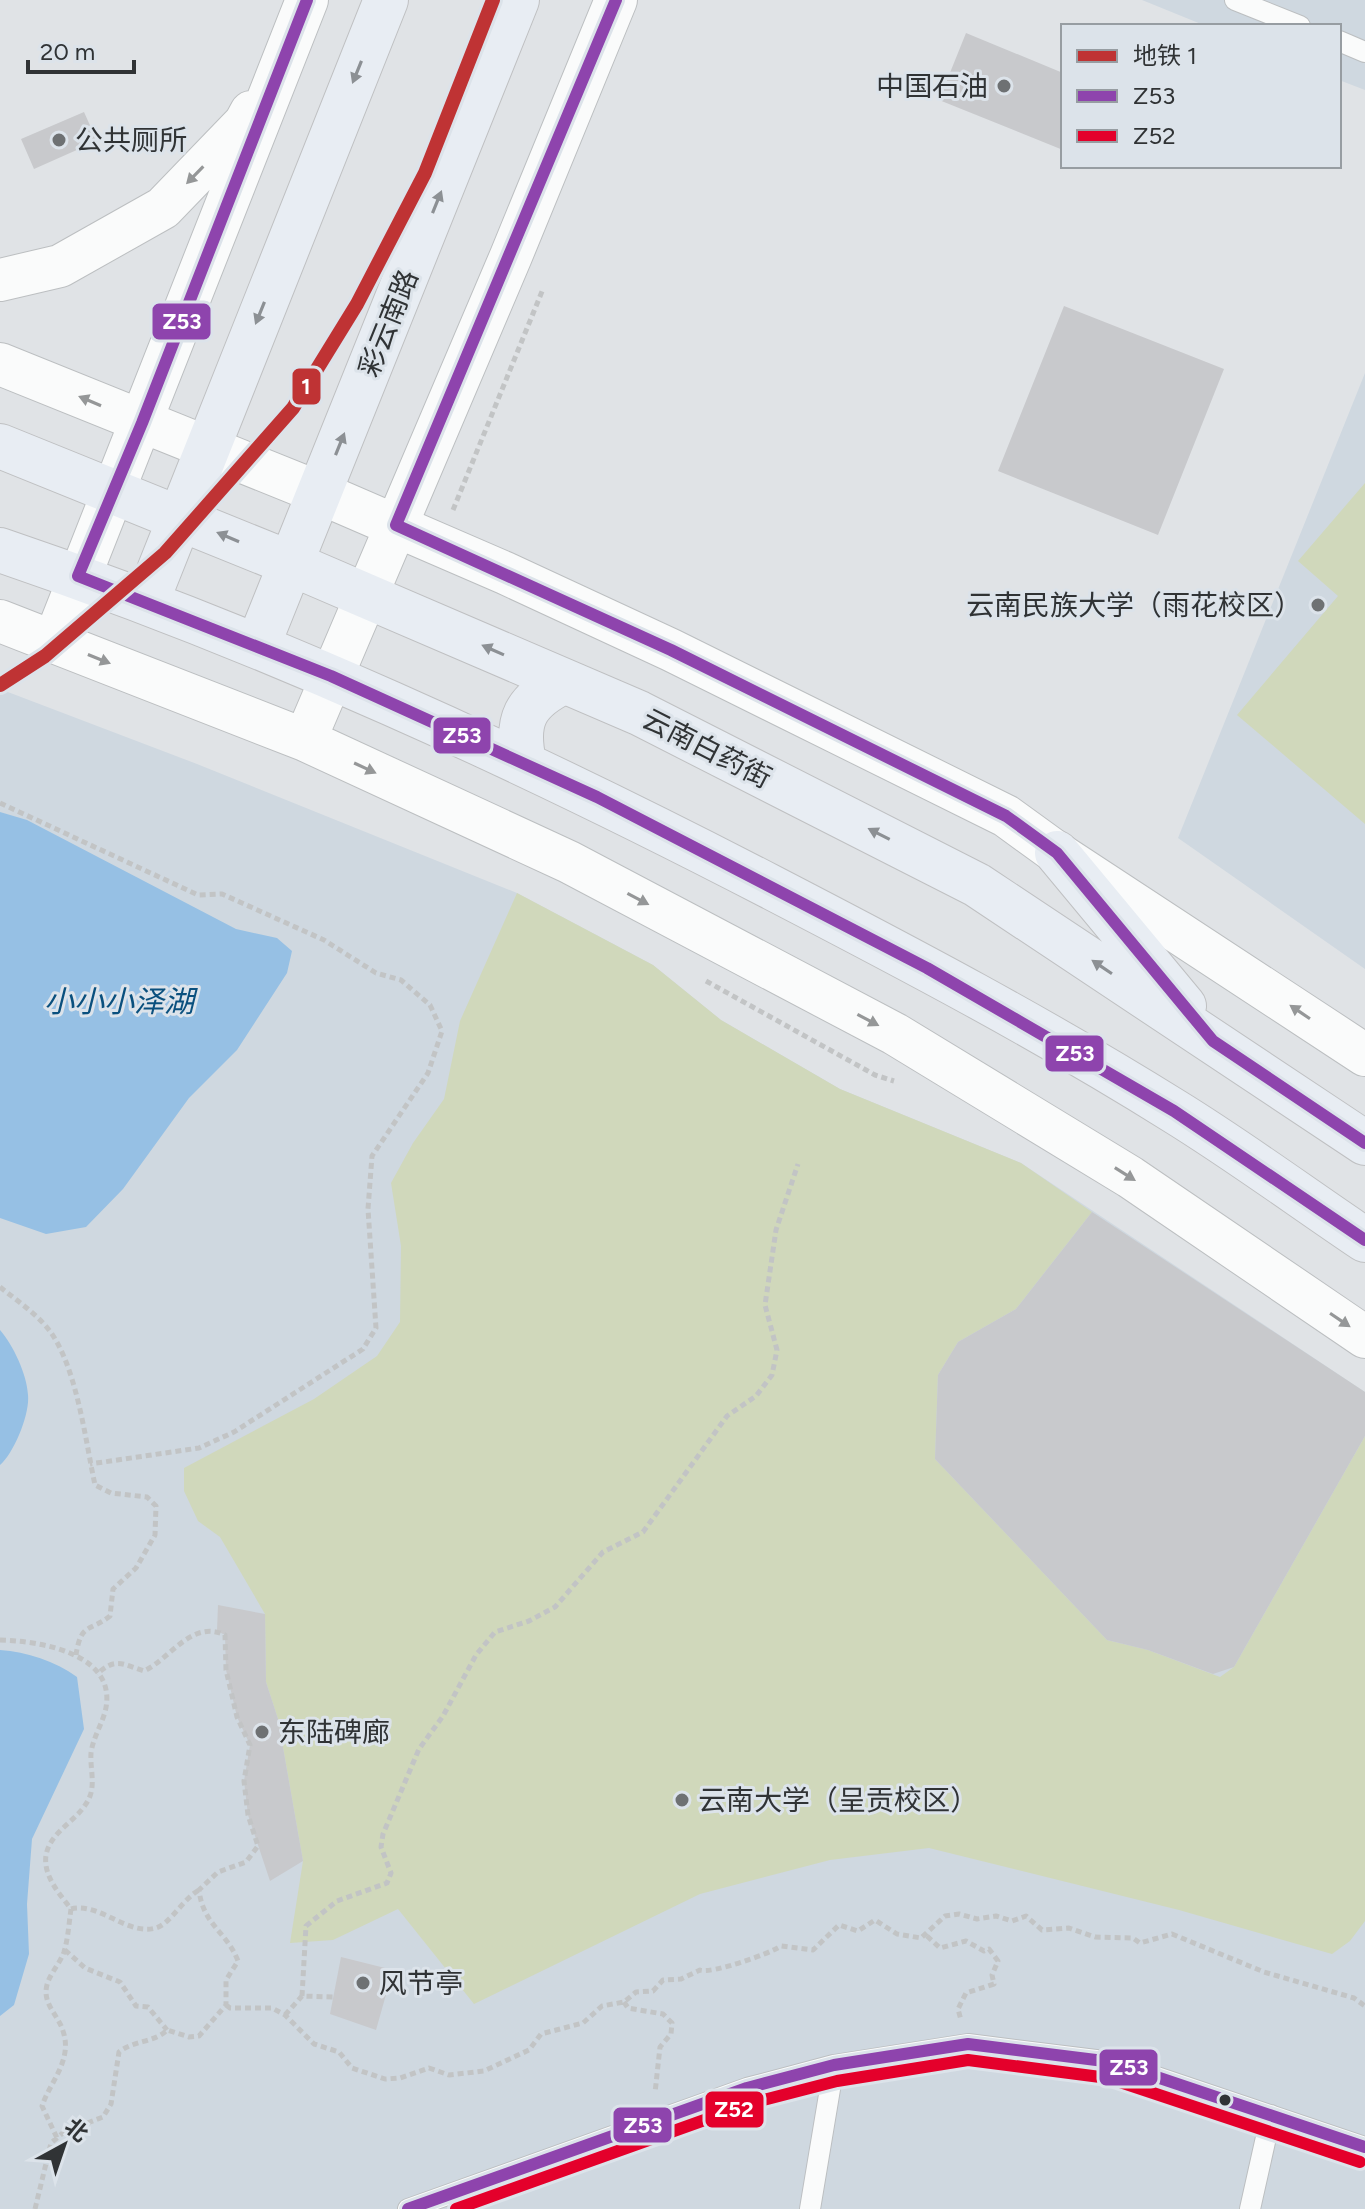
<svg xmlns="http://www.w3.org/2000/svg" width="1365" height="2209" font-family="Figtree,'Noto Sans SC',sans-serif">
  <style>
    .built { fill: #cfd8e0 }
    .green { fill: #d0d8bb }
    .water { fill: #96c0e4 }
    .building { fill: #c8c9cc }
    .lines { fill: none; stroke-linecap: round; stroke-linejoin: round }
    .service-casing { stroke: #bcbfc1; stroke-width: 22 }
    .minor-casing { stroke: #bcbfc1; stroke-width: 44 }
    .primary-casing { stroke: #bfc0c2; stroke-width: 46 }
    .path { stroke: #c2c4c5; stroke-width: 5; stroke-dasharray: 6 4; stroke-linecap: butt }
    .service { stroke: #fafbfb; stroke-width: 20 }
    .minor { stroke: #fafbfb; stroke-width: 42 }
    .primary { stroke: #e8edf3; stroke-width: 44 }
    .bus-1-casing { stroke: #dce3ea; stroke-width: 18 }
    .bus-2-casing { stroke: #dce3ea; stroke-width: 18 }
    .bus-1 { stroke: #8e44ad; stroke-width: 12 }
    .bus-2 { stroke: #e4002b; stroke-width: 12 }
    .metro-1-casing { stroke: #dce3ea; stroke-width: 20 }
    .metro-1 { stroke: #bf3334; stroke-width: 14 }
    .oneway { fill: #8c9094 }
    .oneway2 { fill: #959798 }
    .poi-dot { fill: #6e7173; stroke: #dce3ea; stroke-width: 3 }
    .bus-dot { fill: #303335; stroke: #dce3ea; stroke-width: 3 }
    .labels { text-anchor: middle; dominant-baseline: central; stroke-width: 6; stroke-linejoin: round; paint-order: stroke }
    .poi-label { font-size: 28px; fill: #303335; stroke: #dce3ea; text-anchor: start }
    .street-label { font-size: 28px; fill: #303335; stroke: #dce3ea }
    .water-label { font-size: 30px; font-style: italic; fill: #0a507e; stroke: #dce3ea }
    .line-badge { stroke: #dce3ea; stroke-width: 3 }
    .badge-label { font-size: 22px; text-anchor: middle; font-weight: bold; fill: #fff }
  </style>
  <rect width="100%" height="100%" fill="#e0e3e6"/>
  <path class="built" d="M 1142,0 L 1365,0 L 1365,90 L 1339,80 L 1339,26 L 1206,26 Z
    M 1365,373 L 1365,969 L 1178,838 Z
    M 0,689 L 197,764 L 517,893 L 653,965 L 721,1020 L 840,1089 L 1021,1163 L 1365,1392 L 1365,2209 L 0,2209 Z"/>
  <path class="green" d="M 1365,483 L 1365,824 L 1237,715 L 1338,596 L 1298,561 Z
    M 517,893 L 653,965 L 721,1020 L 840,1089 L 1021,1163 L 1092,1212 L 1016,1309 L 958,1342 L 938,1375 L 935,1459 L 1107,1640 L 1148,1650 L 1220,1677 L 1234,1667 L 1365,1436 L 1365,1921 L 1350,1941 L 1332,1954 L 1179,1910 L 929,1848 L 830,1860 L 700,1894 L 474,2004 L 398,1909 L 333,1940 L 290,1943 L 303,1861 L 278,1719 L 266,1682 L 265,1614 L 220,1537 L 198,1521 L 184,1491 L 184,1468 L 314,1399 L 377,1356 L 400,1322 L 401,1246 L 391,1183 L 413,1143 L 444,1099 L 460,1021 Z"/>
  <path class="water" d="M 0,812 L 27,820 L 236,929 L 277,938 L 292,951 L 287,973 L 237,1050 L 189,1098 L 123,1189 L 86,1227 L 46,1234 L 0,1218 Z
    M 0,1330 C 13,1345 27,1374 28,1395 C 30,1414 14,1453 0,1465 Z
    M 0,1650 C 27,1652 55,1661 77,1677 L 84,1729 L 32,1839 L 27,1904 L 29,1954 L 14,2005 L 0,2016 Z"/>
  <path class="building" d="M 966,33 L 1063,73 L 1063,150 L 939,100 Z
    M 84,112 L 97,141 L 34,169 L 21,139 Z
    M 1064,306 L 1224,369 L 1158,535 L 998,471 Z
    M 1092,1212 L 1365,1392 L 1365,1436 L 1234,1667 L 1213,1674 L 1148,1650 L 1107,1640 L 935,1459 L 938,1375 L 958,1342 L 1016,1309 Z
    M 218,1605 L 265,1614 L 266,1682 L 278,1719 L 303,1861 L 270,1881 L 248,1815 L 244,1781 L 250,1745 L 237,1717 L 226,1670 L 225,1635 L 217,1631 Z
    M 341,1957 L 393,1970 L 376,2030 L 330,2014 Z"/>
  <g class="lines">
    <defs>
      <path id="service" d="M 1235,0 L 1300,26
        M 1339,41 L 1365,52
        M 408,2209 L 747,2088 L 834,2065 L 968,2044 L 1112,2062 L 1365,2147
        M 810,2209 L 834,2065
        M 1250,2209 L 1271,2115"/>
      <path id="minor" d="M 0,280 L 60,266 L 163,208 L 245,123 L 251,112
        M 0,364 L 320,493 L 505,573 L 671,650 L 1006,816 L 1057,853 L 1365,1055
        M 0,621 L 305,740 L 569,862 L 895,1034 L 1130,1177 L 1365,1337
        M 54,642 L 307,0
        M 305,740 L 511,256 L 616,0"/>
      <path id="primary" d="M 0,446 L 292,564 L 639,713 L 977,885 L 1365,1143
        M 0,550 C 266,640 520,757 769,886 C 906,957 1043,1029 1174,1111 C 1239,1151 1301,1197 1365,1240
        M 147,601 L 386,0
        M 258,645 L 517,0
        M 524,762 C 515,720 525,701 563,682
        M 1057,853 L 1184,1006"/>
    </defs>
    <use href="#service" class="service-casing"/>
    <use href="#minor" class="minor-casing"/>
    <use href="#primary" class="primary-casing"/>
    <path class="path" d="M 453,510 L 543,289
      M 0,803 L 198,895 L 222,894 L 324,940 L 376,973 L 401,980 L 430,1005 L 442,1031 L 428,1073 L 372,1156 L 368,1209 L 376,1328 L 363,1349 L 234,1432 L 199,1448 L 90,1464
      M 706,981 L 875,1075 L 894,1081
      M 0,1287 C 15,1299 31,1310 44,1324 C 76,1358 85,1439 95,1485 L 111,1493 L 147,1497 L 156,1506 L 155,1535 L 136,1568 L 113,1589 L 110,1616 C 90,1632 81,1622 76,1655
      M 0,1640 C 41,1641 120,1654 105,1712 C 101,1726 93,1738 91,1753 C 90,1767 95,1783 90,1796 C 81,1820 51,1829 46,1855 C 43,1876 59,1893 71,1909 C 69,1923 68,1939 64,1952 C 59,1966 46,1977 46,1992 C 46,2007 59,2017 63,2031 C 73,2060 50,2082 42,2106 L 57,2138
      M 71,1909 C 100,1902 127,1936 156,1928 C 170,1924 183,1899 199,1890
      M 927,1936 L 940,1948 L 966,1941 L 984,1951 L 989,1949 L 998,1961 L 992,1975 L 994,1984 L 966,1993 L 958,2009 L 961,2020
      M 65,1950 L 85,1968 L 120,1982 L 136,2006 L 148,2007 L 167,2030
      M 302,1996 L 306,1926 L 337,1901 L 387,1883 L 391,1873 L 381,1847 L 383,1834 L 419,1749 L 443,1716 L 476,1655 L 495,1632 L 529,1621 L 555,1607 L 603,1552 L 643,1532 L 727,1416 L 756,1396 L 772,1375 L 777,1350 L 765,1305 L 776,1230 L 798,1164
      M 624,2002 L 628,2008 L 663,2014 L 672,2023 L 671,2034 L 660,2047 L 655,2093
      M 226,2005 L 230,2008 L 272,2008 L 285,2015 L 314,2044 L 339,2052 L 352,2068 L 385,2079 L 400,2078 L 429,2068 L 449,2075 L 484,2071 L 529,2050 L 541,2034 L 583,2023 L 602,2006 L 624,2002 L 636,1992 L 653,1991 L 663,1980 L 681,1979 L 700,1970 C 712,1974 769,1954 781,1946 L 813,1950 L 839,1925 L 858,1931 L 875,1920 L 897,1934 L 921,1938 L 945,1916 L 959,1914 L 977,1919 L 996,1916 L 1012,1921 L 1026,1916 L 1042,1930 L 1069,1928 L 1095,1937 L 1133,1938 L 1140,1943 L 1172,1934 L 1264,1972 L 1354,1998 L 1365,2006
      M 285,2015 L 302,1996 L 334,1997
      M 35,2209 L 51,2143 L 64,2132 L 103,2117 L 111,2104 L 119,2052 C 134,2040 154,2043 167,2030 L 189,2037 L 199,2036 L 226,2005 L 226,1980 L 238,1961 C 227,1932 203,1925 199,1890 L 218,1872 L 246,1862 L 258,1846 L 248,1815 L 244,1781 L 250,1745 L 237,1717 L 226,1670 L 225,1635 C 192,1619 170,1659 144,1671 C 122,1664 116,1657 97,1674"/>
    <use href="#service" class="service"/>
    <use href="#minor" class="minor"/>
    <use href="#primary" class="primary"/>
    <defs>
      <path id="bus-1" d="M 307,0 L 142,423 L 78,576 L 331,676 L 597,797 L 927,968 L 1174,1111 L 1365,1240
        M 616,0 L 396,525 L 671,650 L 1006,816 L 1057,853 L 1213,1041 L 1365,1143
        M 408,2209 L 747,2088 L 834,2065 L 968,2044 L 1112,2062 L 1365,2147"/>
      <path id="bus-2" d="M 456,2209 L 752,2103 L 837,2081 L 968,2060 L 1108,2078 L 1360,2162"/>
    </defs>
    <use href="#bus-1" class="bus-1-casing"/>
    <use href="#bus-2" class="bus-2-casing"/>
    <use href="#bus-1" class="bus-1"/>
    <use href="#bus-2" class="bus-2"/>
    <defs>
      <path id="metro-1" d="M 0,685 L 45,656 L 165,553 L 293,408 L 357,304 L 425,173 L 493,0"/>
    </defs>
    <use href="#metro-1" class="metro-1-casing"/>
    <use href="#metro-1" class="metro-1"/>
  </g>
  <defs><path id="oneway-solid" d="M-6-.8H1V-3.2L6.5 0L1 3.2V.8H-6Z" transform="scale(2)"/></defs>
  <g class="oneway">
    <use href="#oneway-solid" transform="translate(357 72) rotate(112)"/>
    <use href="#oneway-solid" transform="translate(437 202) rotate(-68)"/>
    <use href="#oneway-solid" transform="translate(260 313) rotate(112)"/>
    <use href="#oneway-solid" transform="translate(340 444) rotate(-68)"/>
    <use href="#oneway-solid" transform="translate(228 537) rotate(-157)"/>
    <use href="#oneway-solid" transform="translate(493 650) rotate(-156)"/>
    <use href="#oneway-solid" transform="translate(879 834) rotate(-153)"/>
    <use href="#oneway-solid" transform="translate(1102 967) rotate(-146)"/>
  </g>
  <g class="oneway2">
    <use href="#oneway-solid" transform="translate(195 175) rotate(134)"/>
    <use href="#oneway-solid" transform="translate(90 401) rotate(-157)"/>
    <use href="#oneway-solid" transform="translate(99 659) rotate(22)"/>
    <use href="#oneway-solid" transform="translate(365 768) rotate(25)"/>
    <use href="#oneway-solid" transform="translate(638 899) rotate(28)"/>
    <use href="#oneway-solid" transform="translate(1300 1012) rotate(-146)"/>
    <use href="#oneway-solid" transform="translate(868 1020) rotate(28)"/>
    <use href="#oneway-solid" transform="translate(1125 1174) rotate(32)"/>
    <use href="#oneway-solid" transform="translate(1340 1320) rotate(34)"/>
  </g>
  <g class="poi-dot">
    <circle cx="1004" cy="86" r="8"/>
    <circle cx="59" cy="140" r="8"/>
    <circle cx="1318" cy="605" r="8"/>
    <circle cx="262" cy="1732" r="8"/>
    <circle cx="682" cy="1800" r="8"/>
    <circle cx="363" cy="1983" r="8"/>
  </g>
  <circle class="bus-dot" cx="1225" cy="2100" r="7"/>
  <g class="labels">
    <g class="poi-label">
      <text x="988" y="86" text-anchor="end">中国石油</text>
      <text x="75" y="140">公共厕所</text>
      <text x="1302" y="605" text-anchor="end">云南民族大学（雨花校区）</text>
      <text x="278" y="1732">东陆碑廊</text>
      <text x="698" y="1800">云南大学（呈贡校区）</text>
      <text x="379" y="1983">风节亭</text>
    </g>
    <g class="street-label">
      <text transform="translate(388 323) rotate(-68)">彩云南路</text>
      <text transform="translate(707 748) rotate(27)">云南白药街</text>
    </g>
    <g class="water-label">
      <text x="119" y="1001">小小小泽湖</text>
    </g>
  </g>
  <g class="line-badge">
    <rect x="151" y="302" width="61" height="39" rx="8" fill="#8e44ad"/>
    <rect x="291" y="367" width="31" height="39" rx="8" fill="#bf3334"/>
    <rect x="432" y="716" width="60" height="39" rx="8" fill="#8e44ad"/>
    <rect x="1044" y="1034" width="61" height="39" rx="8" fill="#8e44ad"/>
    <rect x="1098" y="2048" width="61" height="39" rx="8" fill="#8e44ad"/>
    <rect x="704" y="2090" width="61" height="39" rx="8" fill="#e4002b"/>
    <rect x="612" y="2106" width="61" height="38" rx="8" fill="#8e44ad"/>
  </g>
  <g class="badge-label">
    <text x="182" y="329">Z53</text>
    <text x="306" y="394">1</text>
    <text x="462" y="743">Z53</text>
    <text x="1075" y="1061">Z53</text>
    <text x="1129" y="2075">Z53</text>
    <text x="734" y="2117">Z52</text>
    <text x="643" y="2133">Z53</text>
  </g>
  <rect x="1061" y="24" width="280" height="144" fill="#dce3ea" stroke="#979da2" stroke-width="2"/>
  <rect x="1077" y="50" width="40" height="12" fill="#bf3334" stroke="#979da2" stroke-width="2"/>
  <text x="1133" y="64" font-size="24" fill="#303335">地铁 1</text>
  <rect x="1077" y="90" width="40" height="12" fill="#8e44ad" stroke="#979da2" stroke-width="2"/>
  <text x="1133" y="104" font-size="24" fill="#303335">Z53</text>
  <rect x="1077" y="130" width="40" height="12" fill="#e4002b" stroke="#979da2" stroke-width="2"/>
  <text x="1133" y="144" font-size="24" fill="#303335">Z52</text>
  <g transform="translate(64 2145) rotate(40)" stroke="#dce3ea" stroke-width="6" paint-order="stroke">
  <path d="M0-6L14 30L0 20L-14 30Z" fill="#303335"/>
  <text y="-12" font-size="22" font-weight="bold" text-anchor="middle" fill="#303335">北</text>
  </g>
  <path d="M28 60v12h106v-12" fill="none" stroke="#303335" stroke-width="4"/>
  <text x="40" y="60" font-size="24" fill="#303335" stroke="#dce3ea" stroke-width="6" paint-order="stroke">20 m</text>
</svg>
